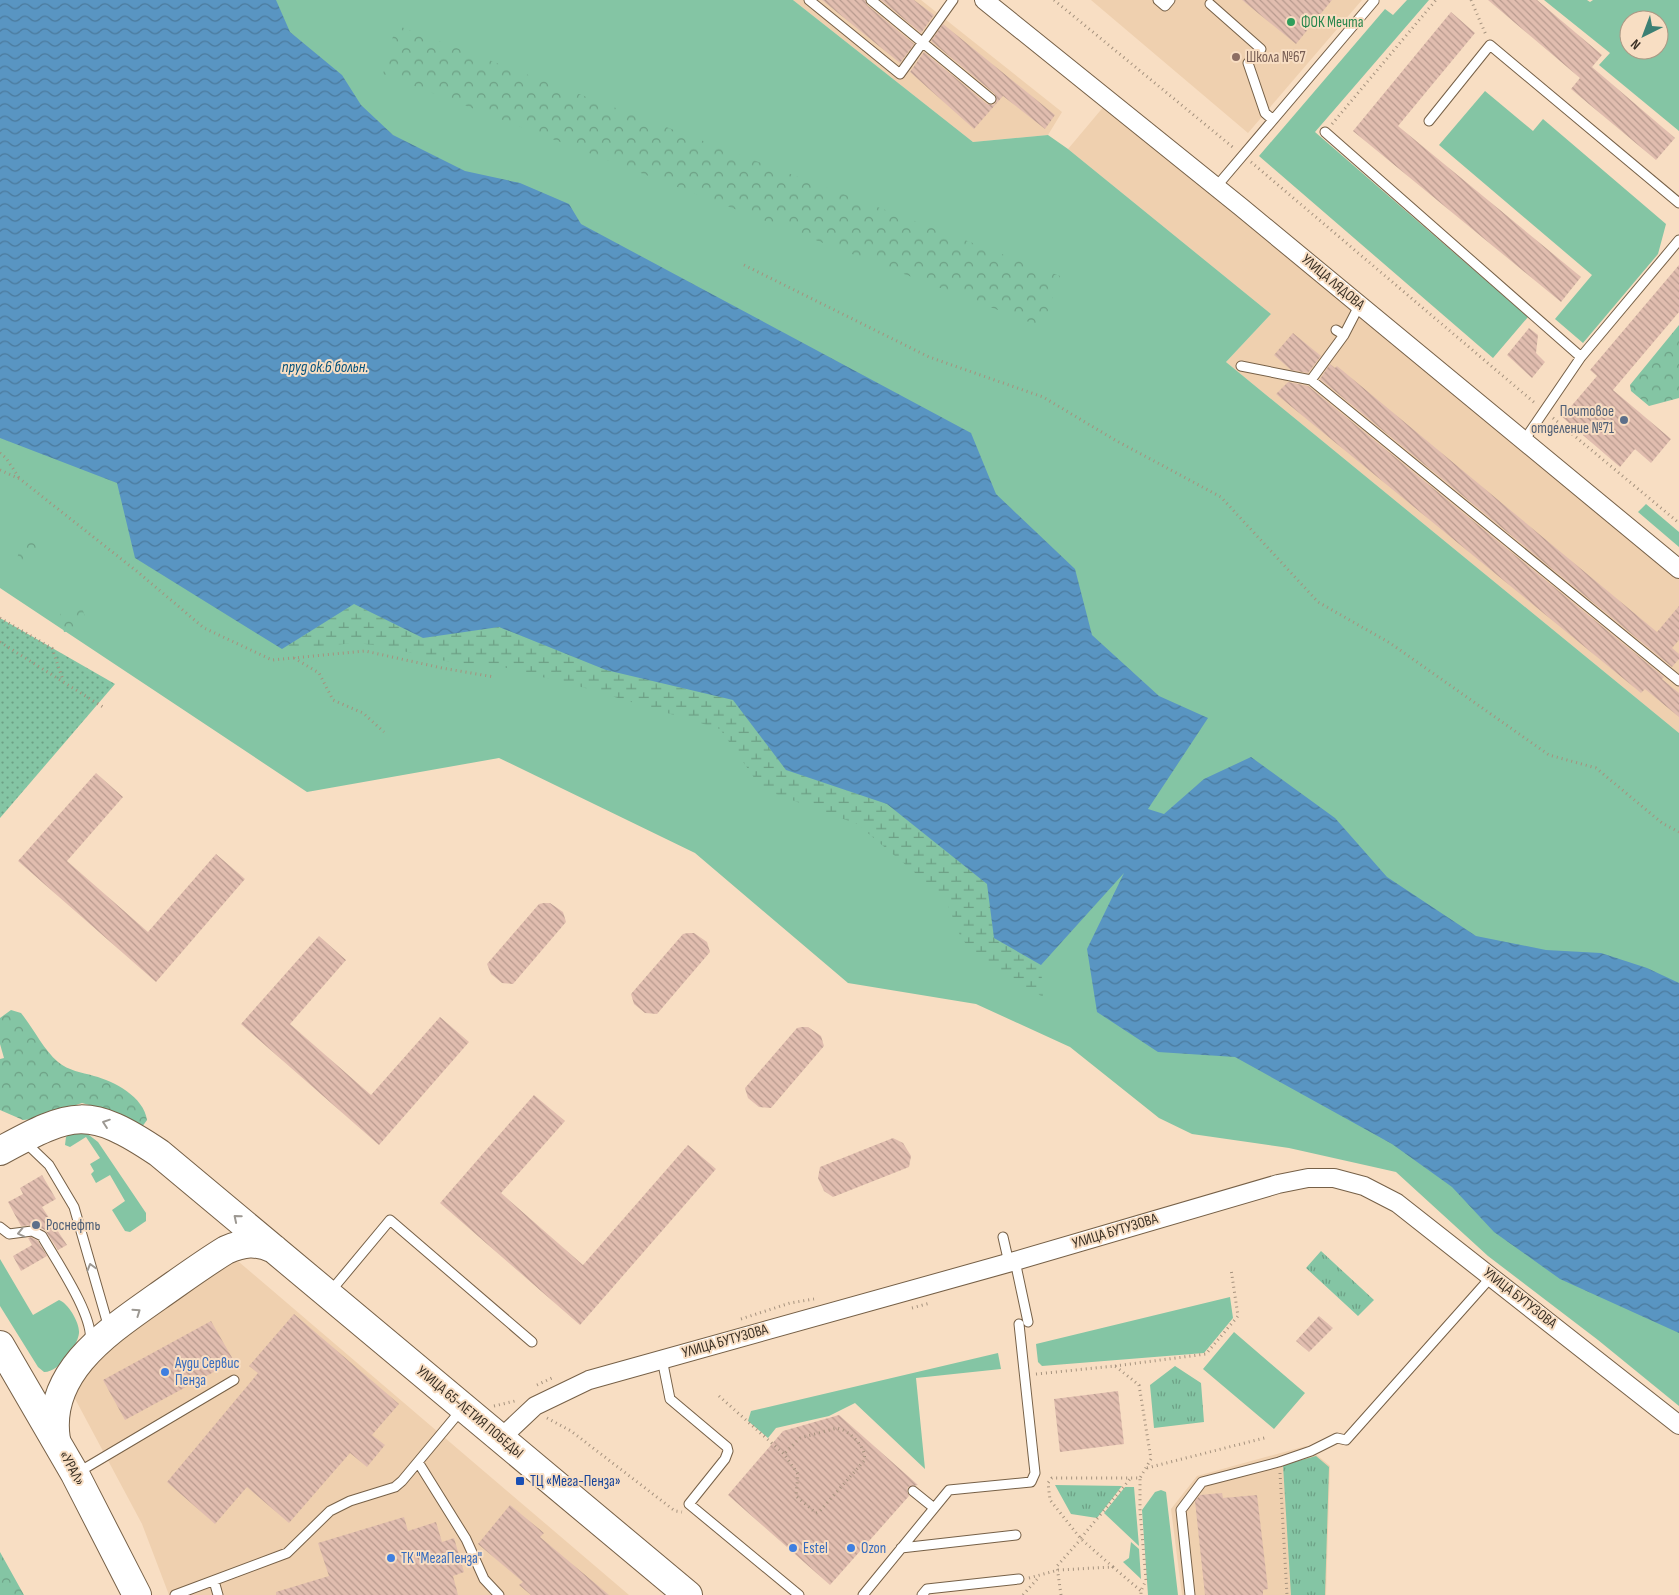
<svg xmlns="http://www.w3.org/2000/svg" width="1679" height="1595" font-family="'Sofia Sans Condensed',sans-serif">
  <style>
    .built { fill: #efd0af }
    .grass { fill: #84c5a4; fill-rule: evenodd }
    .forest { fill: url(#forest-crowns) }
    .wetland { fill: url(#wetland-marsh) }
    .park { fill: url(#park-tufts) }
    .garden { fill: url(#garden-dots) }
    .water { fill: url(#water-waves) }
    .building { fill: url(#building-back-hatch) }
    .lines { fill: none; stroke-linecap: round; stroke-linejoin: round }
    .lane-casing { stroke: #766047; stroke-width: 11 }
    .street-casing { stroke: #766047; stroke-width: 20 }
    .primary-casing { stroke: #766047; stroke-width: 30 }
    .highway-casing { stroke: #766047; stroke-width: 30 }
    .path { stroke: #a5927e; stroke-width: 3; stroke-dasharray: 1 4; stroke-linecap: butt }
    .lane { stroke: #fff; stroke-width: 9 }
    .street { stroke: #fff; stroke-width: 18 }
    .primary { stroke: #fff; stroke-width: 28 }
    .highway { stroke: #fff; stroke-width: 28 }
    .oneway { stroke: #9c9892 }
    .leisure-dot { fill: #2e9e5b; stroke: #f8dec3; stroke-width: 2 }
    .education-dot { fill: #8d6e63; stroke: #f8dec3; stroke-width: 2 }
    .service-dot { fill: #5c6f8a; stroke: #f8dec3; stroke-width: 2 }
    .shop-dot { fill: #3f7fe0; stroke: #f8dec3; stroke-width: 2 }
    .transit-dot { fill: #1a4fb4; stroke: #f8dec3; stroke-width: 2 }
    .labels { text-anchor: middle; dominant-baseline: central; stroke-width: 4; stroke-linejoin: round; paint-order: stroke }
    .leisure-label { font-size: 15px; fill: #27864d; stroke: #f8dec3; text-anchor: start }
    .education-label { font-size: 15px; fill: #785e54; stroke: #f8dec3; text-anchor: start }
    .street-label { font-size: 15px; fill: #3a3025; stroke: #f8dec3 }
    .service-label { font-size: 15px; fill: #4e5e75; stroke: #f8dec3; text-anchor: end }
    .shop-label { font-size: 15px; fill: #366cbe; stroke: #f8dec3; text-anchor: start }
    .transit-label { font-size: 15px; fill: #164399; stroke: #f8dec3; text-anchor: start }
    .water-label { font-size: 16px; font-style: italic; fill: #04527d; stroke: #f8dec3 }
  </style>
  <defs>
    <pattern id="forest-crowns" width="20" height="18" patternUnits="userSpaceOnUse" patternTransform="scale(1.25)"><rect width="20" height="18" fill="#84c5a4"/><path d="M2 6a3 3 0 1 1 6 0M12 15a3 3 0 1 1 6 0" fill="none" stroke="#6da085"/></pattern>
    <pattern id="wetland-marsh" width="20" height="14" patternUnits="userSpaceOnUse" patternTransform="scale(1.25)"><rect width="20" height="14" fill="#84c5a4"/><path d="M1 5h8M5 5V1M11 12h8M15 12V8" fill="none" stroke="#6da085"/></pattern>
    <pattern id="park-tufts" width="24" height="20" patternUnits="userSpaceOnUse" patternTransform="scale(1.25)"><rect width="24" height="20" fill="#84c5a4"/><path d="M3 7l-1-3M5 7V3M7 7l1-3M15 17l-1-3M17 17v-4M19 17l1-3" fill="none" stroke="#6da085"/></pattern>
    <pattern id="garden-dots" width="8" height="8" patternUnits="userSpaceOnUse" patternTransform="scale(1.25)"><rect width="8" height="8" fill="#84c5a4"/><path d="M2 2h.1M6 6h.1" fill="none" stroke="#6da085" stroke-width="1.8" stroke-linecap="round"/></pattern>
    <pattern id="water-waves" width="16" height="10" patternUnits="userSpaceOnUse" patternTransform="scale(1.25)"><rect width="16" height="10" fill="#5995c2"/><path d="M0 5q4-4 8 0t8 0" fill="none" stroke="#4b7a9d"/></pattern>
    <pattern id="building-back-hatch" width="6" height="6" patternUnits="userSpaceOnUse" patternTransform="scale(1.25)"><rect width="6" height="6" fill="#e1bdaf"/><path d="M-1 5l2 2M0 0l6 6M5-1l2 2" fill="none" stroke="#b79a8e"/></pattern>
  </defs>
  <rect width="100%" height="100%" fill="#f8dec3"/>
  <path class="built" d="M 793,0 L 921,0 L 1062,112 L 1048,135 L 973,142 Z
    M 1091,0 L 1362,0 L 1248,133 Z
    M 1105,105 L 1679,576 L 1679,733 L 1226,362 L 1271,314 L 1068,149 Z
    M 227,1260 L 239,1262 L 629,1595 L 169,1595 L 142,1524 L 73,1395 L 111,1336 Z
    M 1306,1446 L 1330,1466 L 1326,1595 L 1182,1595 L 1171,1509 L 1197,1476 Z"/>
  <path class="grass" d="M 0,0 L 793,0 L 973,142 L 1048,135 L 1068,149 L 1271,314 L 1226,362 L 1679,733 L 1679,1406 L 1598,1340 L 1488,1256 L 1396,1172 L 1289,1148 L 1192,1134 L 1159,1118 L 1070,1047 L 976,1004 L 848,983 L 695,853 L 499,758 L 307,792 L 0,588 Z
    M 1407,0 L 1429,0 L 1315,132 L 1528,317 L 1493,358 L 1259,156 L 1385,9 L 1393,15 Z
    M 1544,0 L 1587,0 L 1590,2 L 1593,0 L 1679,0 L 1679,131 L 1599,65 L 1610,53 ZM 1629,20 L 1659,20 L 1659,50 L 1629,50 Z
    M 1485,91 L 1533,131 L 1543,119 L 1666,224 L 1658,254 L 1583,343 L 1555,319 L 1592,275 L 1439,145 Z
    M 1646,504 L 1679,532 L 1679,547 L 1638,512 Z
    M 85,1132 L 98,1142 L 146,1213 L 146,1221 L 130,1232 L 125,1231 L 112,1210 L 125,1201 L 110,1175 L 96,1183 L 91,1174 L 94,1171 L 90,1164 L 100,1158 L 86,1137 L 70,1147 L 65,1145 L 66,1137 L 71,1133 Z
    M 0,1259 L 33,1315 L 59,1300 C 68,1303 80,1323 79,1333 C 78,1346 58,1373 44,1372 L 38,1367 L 0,1306 Z
    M 1230,1297 L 1233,1318 L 1204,1353 L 1042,1366 L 1038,1362 L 1036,1344 Z
    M 1234,1332 L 1305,1393 L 1274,1429 L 1203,1369 Z
    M 998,1353 L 1001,1369 L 916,1378 L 925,1469 L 855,1403 L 829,1416 L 776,1428 L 768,1438 L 748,1421 L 751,1411 Z
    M 1125,1487 L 1134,1487 L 1139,1546 L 1104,1513 Z
    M 1161,1490 L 1166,1492 L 1178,1595 L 1148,1595 L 1142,1510 L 1155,1492 Z
    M 1131,1542 L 1139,1549 L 1141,1579 L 1123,1562 L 1129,1558 Z"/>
  <path class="forest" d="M 396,25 L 1060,276 L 1042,327 L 383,74 Z
    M 1679,325 L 1679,398 L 1649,406 L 1631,391 L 1630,385 Z
    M 21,541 L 38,542 L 39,555 L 15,569 Z
    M 81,605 L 89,628 L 64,632 L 60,614 Z
    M 11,1010 L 21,1013 C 34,1029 43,1049 58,1062 C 69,1071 81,1072 94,1076 C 114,1081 144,1097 147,1120 L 142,1127 L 100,1108 L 82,1103 L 34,1119 L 23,1120 L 0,1110 L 0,1059 L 4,1058 L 0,1044 L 0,1018 Z
    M 0,1552 L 24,1595 L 0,1595 Z"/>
  <path class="wetland" d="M 354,604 L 423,638 L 499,627 L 606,670 L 733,700 L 786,770 L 887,804 L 987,884 L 994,938 L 1041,965 L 1043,997 L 982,962 L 961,938 L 945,898 L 857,824 L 762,789 L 720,729 L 585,688 L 503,667 L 450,662 L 381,646 L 357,643 L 282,649 Z"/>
  <path class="park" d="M 1321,1251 L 1374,1300 L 1358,1316 L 1306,1268 Z
    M 1175,1366 L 1201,1383 L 1204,1422 L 1154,1428 L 1150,1385 Z
    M 1316,1456 L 1329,1467 L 1325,1595 L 1291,1595 L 1283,1465 Z
    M 1055,1485 L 1122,1486 L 1097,1518 L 1071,1514 Z"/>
  <path class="garden" d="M 0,618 L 115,684 L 0,818 Z"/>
  <path class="water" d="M 0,0 L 276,0 L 290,32 L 342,75 L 361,105 L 393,135 L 465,171 L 520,183 L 569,204 L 581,224 L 971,433 L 996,494 L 1075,569 L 1092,635 L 1159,696 L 1208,718 L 1148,809 L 1164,814 L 1204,779 L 1251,757 L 1335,818 L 1387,877 L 1476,936 L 1546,950 L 1601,953 L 1647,968 L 1679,983 L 1679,1333 L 1560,1279 L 1494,1232 L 1452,1187 L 1392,1144 L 1235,1057 L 1158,1052 L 1097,1012 L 1087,949 L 1124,873 L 1041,965 L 994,938 L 987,884 L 887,804 L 786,770 L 733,700 L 606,670 L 499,627 L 423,638 L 354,604 L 282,649 L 135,558 L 117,483 L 0,438 Z"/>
  <path class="building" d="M 822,0 L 865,0 L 867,5 L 914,44 L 900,63 Z
    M 881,0 L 914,0 L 934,15 L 921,33 Z
    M 1242,0 L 1332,0 L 1296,44 Z
    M 1488,0 L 1537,0 L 1602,55 L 1592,67 L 1675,138 L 1656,160 L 1571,89 L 1580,78 Z
    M 1451,12 L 1475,33 L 1398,126 L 1581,277 L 1561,302 L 1353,131 Z
    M 943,24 L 1055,115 L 1045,129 L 1003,96 L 974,129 L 910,72 L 924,52 L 987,104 L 993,105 L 996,103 L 995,94 L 931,41 Z
    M 1679,265 L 1679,312 L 1613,390 L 1671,439 L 1651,463 L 1635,449 L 1620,467 L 1562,417 L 1597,376 L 1590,370 Z
    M 1529,328 L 1538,335 L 1536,353 L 1545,362 L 1532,378 L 1507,355 Z
    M 1293,333 L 1321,356 L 1308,373 L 1291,370 L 1274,355 Z
    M 1330,364 L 1335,368 L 1337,366 L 1657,632 L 1679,606 L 1679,640 L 1672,648 L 1679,654 L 1679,659 L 1672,667 L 1320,379 Z
    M 1288,382 L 1308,386 L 1664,677 L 1662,679 L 1679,693 L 1679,717 L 1645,689 L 1641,693 L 1276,394 Z
    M 96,773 L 123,797 L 67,861 L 148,932 L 216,854 L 245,879 L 156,982 L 18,861 Z
    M 544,903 L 550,903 L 563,912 L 566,922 L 513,984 L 502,983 L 491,974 L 487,964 L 539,904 Z
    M 688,933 L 694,933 L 707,942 L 710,952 L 657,1014 L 645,1013 L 634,1004 L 631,994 L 683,934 Z
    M 319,936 L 346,960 L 290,1024 L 371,1095 L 440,1017 L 469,1042 L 379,1145 L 241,1024 Z
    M 802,1027 L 808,1027 L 821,1036 L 824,1046 L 771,1108 L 759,1107 L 748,1098 L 745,1088 L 797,1028 Z
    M 534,1095 L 565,1121 L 501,1193 L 583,1265 L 688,1145 L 716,1169 L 580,1325 L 440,1203 Z
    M 893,1138 L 903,1143 L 911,1156 L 909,1167 L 833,1197 L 824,1191 L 818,1178 L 820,1167 Z
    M 42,1175 L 56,1199 L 42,1207 L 67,1245 L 58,1250 L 45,1230 L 34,1225 L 21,1226 L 8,1202 L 23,1194 L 20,1188 Z
    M 31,1237 L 38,1241 L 47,1256 L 21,1271 L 13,1256 L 32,1245 L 28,1238 Z
    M 294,1314 L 399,1404 L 372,1435 L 385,1445 L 367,1467 L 350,1453 L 289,1523 L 247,1487 L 215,1524 L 167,1482 L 258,1373 L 249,1366 Z
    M 1319,1316 L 1333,1328 L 1309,1352 L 1296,1341 Z
    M 211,1321 L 234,1361 L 125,1420 L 103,1380 Z
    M 1118,1391 L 1124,1444 L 1060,1452 L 1054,1399 Z
    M 839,1415 L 918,1485 L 908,1487 L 907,1491 L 909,1496 L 830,1585 L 728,1495 L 783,1431 Z
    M 1222,1493 L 1223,1498 L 1257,1495 L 1268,1589 L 1263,1590 L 1263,1595 L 1205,1595 L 1195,1501 L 1200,1495 Z
    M 510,1505 L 544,1533 L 540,1537 L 609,1595 L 531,1595 L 519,1585 L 523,1582 L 478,1544 Z
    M 404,1517 L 408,1531 L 436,1522 L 442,1542 L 454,1538 L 464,1572 L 453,1576 L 458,1595 L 276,1595 L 276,1592 L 329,1576 L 318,1543 Z"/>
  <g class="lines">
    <defs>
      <path id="lane" d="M 809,0 L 900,74 L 953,0
        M 871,0 L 991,99
        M 1158,0 L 1165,6 L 1170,0
        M 1210,4 L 1261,49 L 1248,63 L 1265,113 L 1272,119
        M 1429,121 L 1490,45 L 1679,203
        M 1325,132 L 1581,357
        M 1216,187 L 1374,1 L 1373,0
        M 1360,304 L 1344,335 L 1311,380 L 1679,681
        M 1336,330 L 1344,335
        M 1241,366 L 1311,380
        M 1523,442 L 1581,357 L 1679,240
        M 24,1141 L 49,1165 L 74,1207 L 109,1328
        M 0,1227 L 9,1234 L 32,1231 L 42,1236 C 55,1259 95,1317 90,1342
        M 1003,1237 L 1009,1263
        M 1015,1261 L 1028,1322
        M 330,1292 L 390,1220 L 532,1342
        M 662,1359 L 670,1399 L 727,1447 L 728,1451 L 725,1459 L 689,1504 L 799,1595
        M 418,1462 L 466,1539 L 484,1579 L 499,1595
        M 77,1473 L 234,1380
        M 913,1491 L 934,1508
        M 901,1548 L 1016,1535
        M 214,1581 L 218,1595
        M 175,1595 L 287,1553 L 330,1511 L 350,1501 L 395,1487 L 402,1481 L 462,1409
        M 863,1595 L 949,1490 L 1031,1482 L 1035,1473 L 1019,1324
        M 922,1595 L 927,1589 L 1019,1579
        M 1190,1595 L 1181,1510 L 1202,1482 L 1279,1462 L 1311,1451 L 1337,1438 L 1346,1440 L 1492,1276"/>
      <path id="street" d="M 984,0 L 1241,207 L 1679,569
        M 501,1438 L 535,1406 L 589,1380 L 1015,1261 L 1278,1184 L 1308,1178 L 1334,1178 L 1364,1186 L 1397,1203 L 1679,1425"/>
      <path id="primary" d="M 0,1151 C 73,1111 89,1106 159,1153 L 688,1595
        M 56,1440 C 45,1372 109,1331 157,1297 C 180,1281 203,1264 226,1250 C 244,1242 256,1241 274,1249"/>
      <path id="highway" d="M 0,1345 L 75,1474 L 137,1595"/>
    </defs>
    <use href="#lane" class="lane-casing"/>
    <use href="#street" class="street-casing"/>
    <use href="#primary" class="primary-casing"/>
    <use href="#highway" class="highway-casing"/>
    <path class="path" d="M 1054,0 L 1235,149
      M 1471,0 L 1486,35
      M 1332,124 L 1436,0
      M 1251,162 L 1536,404
      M 744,265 L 929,357 L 1043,397 L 1115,440 L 1221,497 L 1318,602 L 1390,643 L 1549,755 L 1596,768 L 1662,823 L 1679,832
      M 1553,418 L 1679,523
      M 0,453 L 6,458 L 20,479
      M 0,470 L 20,479 L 139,573 L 204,628 L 272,660 L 365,651 L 442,668 L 494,677
      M 0,618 L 52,648 L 63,680
      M 0,642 L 103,707
      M 294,658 L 319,673 L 333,700 L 363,713 L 384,732
      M 912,1308 L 930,1303
      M 741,1319 L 790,1303 L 814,1299
      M 1115,1366 L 1206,1354 L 1238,1316 L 1231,1269
      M 1036,1374 L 1115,1366 L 1139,1385 L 1151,1459 L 1140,1478
      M 537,1385 L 554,1377
      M 719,1396 L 784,1454 L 798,1474 L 796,1496 L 816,1513 L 819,1512 L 864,1461 C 868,1448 849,1430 837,1428 L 800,1438 L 784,1454
      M 494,1406 L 515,1401
      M 547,1418 L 571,1431 L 675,1511 L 682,1512
      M 1147,1468 L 1268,1437
      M 1280,1473 L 1287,1595
      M 1081,1538 L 1130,1479
      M 1113,1567 L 1081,1539 L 1050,1500 L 1048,1483 L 1052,1478 L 1140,1478 L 1140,1511 L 1146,1580 L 1141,1591 L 1141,1595
      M 1029,1578 L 1058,1570 L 1113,1567 L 1141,1591
      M 1023,1595 L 1039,1577
      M 1061,1595 L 1057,1566 L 1081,1539"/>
    <use href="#lane" class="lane"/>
    <use href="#street" class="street"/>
    <use href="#primary" class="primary"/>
    <use href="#highway" class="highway"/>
  </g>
  <defs><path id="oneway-chevron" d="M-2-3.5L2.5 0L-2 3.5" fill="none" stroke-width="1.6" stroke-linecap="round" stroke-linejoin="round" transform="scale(1.25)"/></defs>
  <g class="oneway">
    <use href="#oneway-chevron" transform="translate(106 1123) rotate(-161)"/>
    <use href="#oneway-chevron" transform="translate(237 1218) rotate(-140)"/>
    <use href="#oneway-chevron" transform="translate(21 1233) rotate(167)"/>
    <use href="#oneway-chevron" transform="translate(91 1267) rotate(-106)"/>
    <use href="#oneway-chevron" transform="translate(137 1312) rotate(-35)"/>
  </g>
  <circle class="leisure-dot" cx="1291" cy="22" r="5"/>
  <circle class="education-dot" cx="1236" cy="57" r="5"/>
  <g class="service-dot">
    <circle cx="1624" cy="420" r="5"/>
    <circle cx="36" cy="1225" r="5"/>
  </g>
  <g class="shop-dot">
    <circle cx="165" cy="1372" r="5"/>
    <circle cx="793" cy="1548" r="5"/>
    <circle cx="851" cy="1548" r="5"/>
    <circle cx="391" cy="1558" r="5"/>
  </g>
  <rect class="transit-dot" x="515" y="1476" width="10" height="10" rx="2.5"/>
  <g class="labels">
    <g class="leisure-label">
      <text x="1301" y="22">ФОК Мечта</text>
    </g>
    <g class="education-label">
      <text x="1246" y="57">Школа №67</text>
    </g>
    <g class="street-label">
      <text transform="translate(1333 282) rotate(40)">УЛИЦА ЛЯДОВА</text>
      <text transform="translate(1115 1231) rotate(-17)">УЛИЦА БУТУЗОВА</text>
      <text transform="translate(1520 1298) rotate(38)">УЛИЦА БУТУЗОВА</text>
      <text transform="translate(725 1341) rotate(-16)">УЛИЦА БУТУЗОВА</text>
      <text transform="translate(470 1412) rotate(40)">УЛИЦА 65-ЛЕТИЯ ПОБЕДЫ</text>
      <text transform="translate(72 1468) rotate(61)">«УРАЛ»</text>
    </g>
    <g class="service-label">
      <text x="1614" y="411">Почтовое<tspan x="1614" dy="17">отделение №71</tspan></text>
      <text x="46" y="1225" text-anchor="start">Роснефть</text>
    </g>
    <g class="shop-label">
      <text x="175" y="1363">Ауди Сервис<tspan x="175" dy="17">Пенза</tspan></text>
      <text x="803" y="1548">Estel</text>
      <text x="861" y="1548">Ozon</text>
      <text x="401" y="1558">ТК "МегаПенза"</text>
    </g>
    <g class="transit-label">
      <text x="530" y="1481">ТЦ «Мега-Пенза»</text>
    </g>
    <g class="water-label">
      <text x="325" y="367">пруд ок.6 больн.</text>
    </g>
  </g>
  <g transform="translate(1644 35) rotate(222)"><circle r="24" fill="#f8dec3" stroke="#ac9884"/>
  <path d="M0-4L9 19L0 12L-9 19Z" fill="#3c8074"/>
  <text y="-8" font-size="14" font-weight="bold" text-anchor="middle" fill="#3a3025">N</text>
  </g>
</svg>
